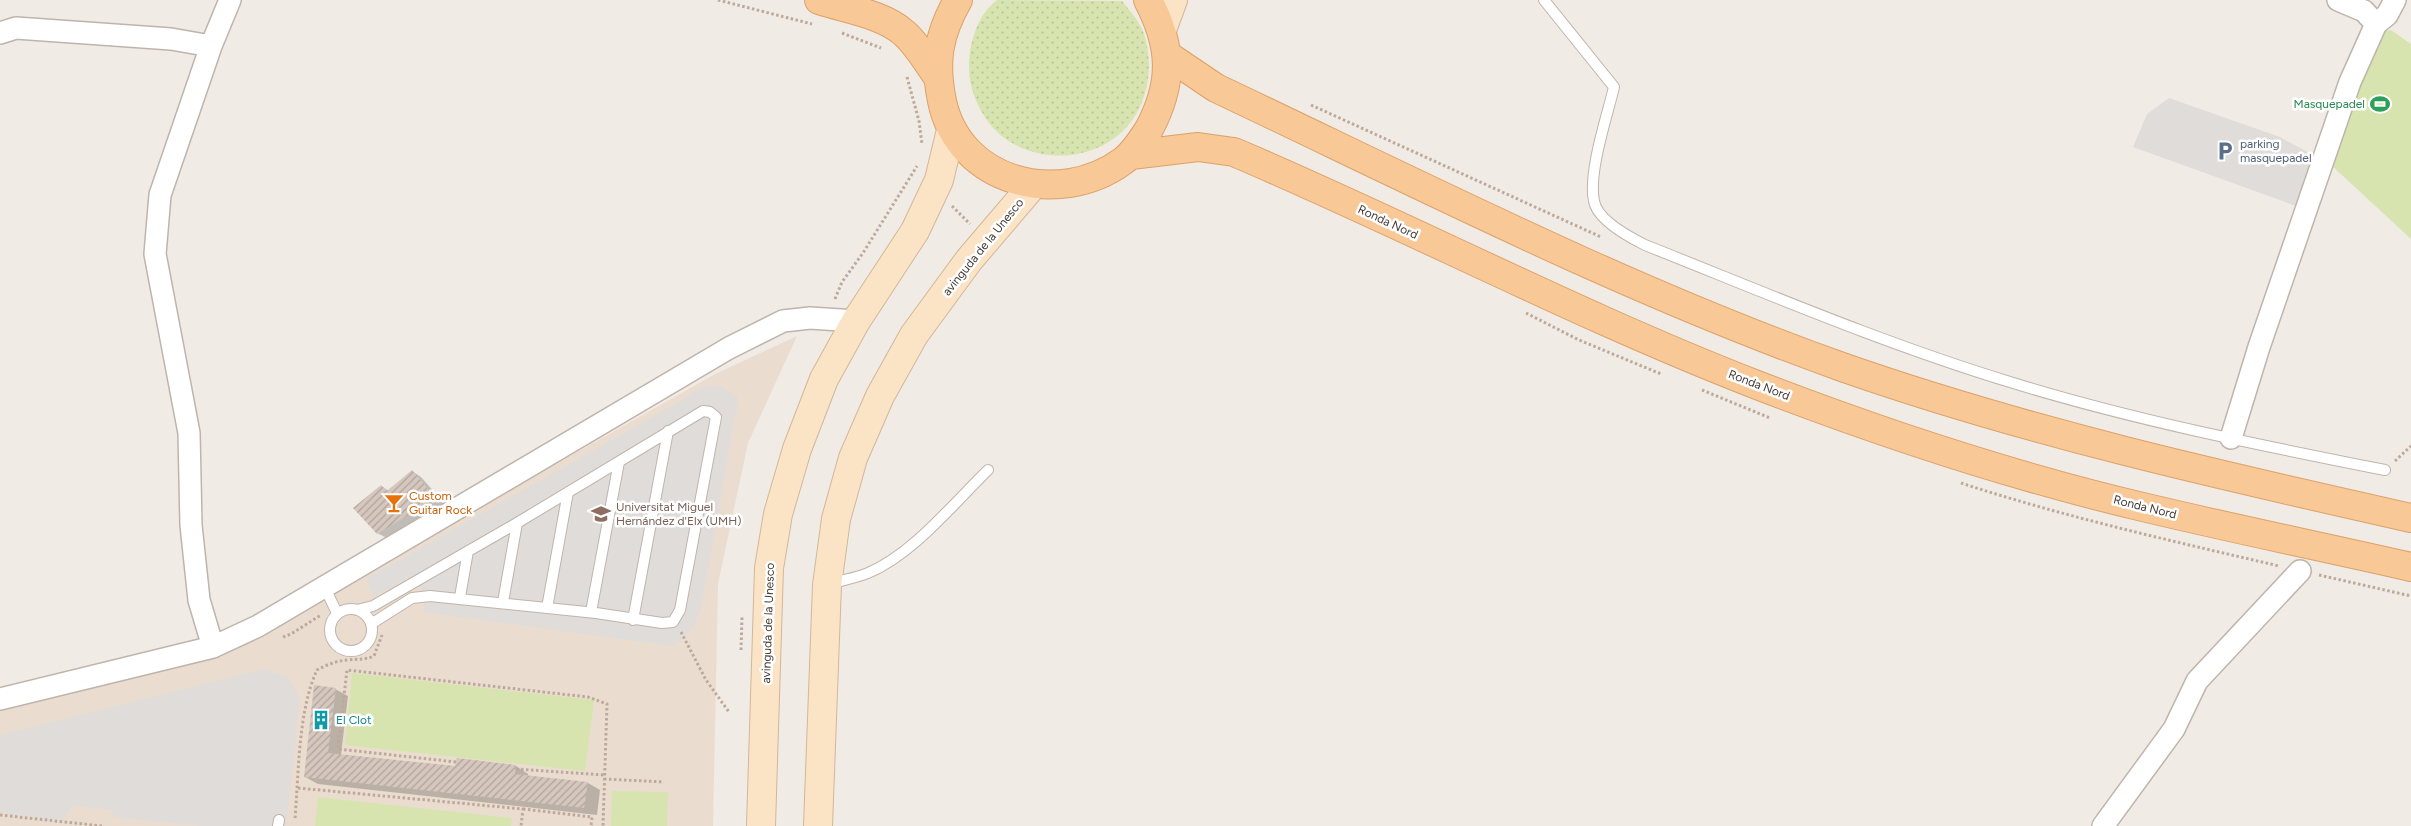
<svg xmlns="http://www.w3.org/2000/svg" width="2411" height="826" font-family="Figtree,sans-serif">
  <style>
    .education { fill: #eaddd0 }
    .grass { fill: #d7e4b0 }
    .garden { fill: url(#garden-dots) }
    .parking { fill: #dfdcda }
    .shadow { fill: #0003 }
    .building { fill: url(#building-hatch) }
    .lines { fill: none; stroke-linecap: round; stroke-linejoin: round }
    .lane-casing { stroke: #bfb4ab; stroke-width: 12 }
    .street-casing { stroke: #bfb4ab; stroke-width: 24 }
    .secondary-casing { stroke: #d2b799; stroke-width: 30 }
    .primary-casing { stroke: #dca168; stroke-width: 30 }
    .path { stroke: #bda99a; stroke-width: 3; stroke-dasharray: 2.5 2.5; stroke-linecap: butt }
    .lane { stroke: #fff; stroke-width: 10 }
    .street { stroke: #fff; stroke-width: 21 }
    .secondary { stroke: #fbe3c5; stroke-width: 28 }
    .primary { stroke: #f8c897; stroke-width: 28 }
    .labels { text-anchor: middle; dominant-baseline: central; stroke-width: 5; stroke-linejoin: round; paint-order: stroke }
    .leisure-label { font-size: 12px; fill: #27864d; stroke: #fff; text-anchor: end }
    .service-label { font-size: 12px; fill: #4e5e75; stroke: #fff; text-anchor: start }
    .street-label { font-size: 12px; fill: #433b35; stroke: #fff }
    .food-label { font-size: 12px; fill: #c56008; stroke: #fff; text-anchor: start }
    .education-label { font-size: 12px; fill: #785e54; stroke: #fff; text-anchor: start }
    .culture-label { font-size: 12px; fill: #0d838f; stroke: #fff; text-anchor: start }
  </style>
  <defs>
    <pattern id="garden-dots" width="8" height="8" patternUnits="userSpaceOnUse" patternTransform="scale(1.25)"><rect width="8" height="8" fill="#d7e4b0"/><path d="M2 2h.1M6 6h.1" fill="none" stroke="#bac498" stroke-width="1.8" stroke-linecap="round"/></pattern>
    <pattern id="building-hatch" width="6" height="6" patternUnits="userSpaceOnUse" patternTransform="scale(1.25)"><rect width="6" height="6" fill="#d5c7be"/><path d="M-1 1l2-2M0 6l6-6M5 7l2-2" fill="none" stroke="#aea39b"/></pattern>
  </defs>
  <rect width="100%" height="100%" fill="#f1ebe5"/>
  <path class="education" d="M 797,336 L 748,443 L 718,584 L 713,826 L 0,826 L 0,708 L 226,651 L 715,374 Z"/>
  <path class="grass" d="M 2391,30 L 2411,44 L 2411,239 L 2329,163 L 2381,32 Z
    M 352,673 L 594,700 L 585,771 L 345,745 Z
    M 612,791 L 668,792 L 667,826 L 611,826 Z
    M 318,797 L 512,818 L 511,826 L 315,826 Z"/>
  <path class="garden" d="M 997,0 L 1122,1 C 1128,9 1135,16 1140,25 C 1147,37 1149,55 1149,69 C 1148,85 1144,102 1135,116 C 1104,166 1025,169 989,123 C 977,107 969,88 969,67 C 969,44 977,15 997,0 Z"/>
  <path class="parking" d="M 2169,98 L 2280,137 L 2313,155 L 2296,206 L 2133,147 L 2147,114 Z
    M 703,386 L 720,386 L 738,398 L 701,608 L 694,626 L 682,639 L 672,646 L 423,612 L 426,599 L 413,575 L 374,597 L 366,579 L 679,402 Z
    M 264,669 L 288,677 L 300,699 L 286,826 L 201,826 L 114,817 L 112,810 L 72,805 L 64,820 L 0,813 L 0,735 Z"/>
  <path class="shadow" d="M 412,471 L 421,477 L 445,504 L 387,538 L 377,533 L 381,486 L 389,491 Z
    M 335,689 L 348,696 L 341,755 L 456,768 L 458,760 L 516,766 L 528,774 L 528,776 L 588,783 L 600,790 L 597,815 L 318,784 L 305,777 Z"/>
  <path class="building" d="M 412,470 L 436,498 L 377,534 L 353,508 L 381,485 L 387,491 Z
    M 314,685 L 336,688 L 328,753 L 455,766 L 457,758 L 516,765 L 515,774 L 588,782 L 584,808 L 304,777 Z"/>
  <g class="lines">
    <defs>
      <path id="lane" d="M 1544,0 L 1614,87 C 1607,117 1588,172 1594,201 C 1597,220 1629,237 1645,245 C 1766,293 1885,344 2010,382 C 2133,420 2259,445 2385,470
        M 830,584 C 842,580 856,578 868,573 C 913,554 953,504 988,470
        M 324,586 L 337,613
        M 460,597 L 468,551
        M 503,602 L 517,523
        M 547,608 L 568,492
        M330 630a21 21 0 1 1 42 0a21 21 0 1 1-42 0Z
        M 357,610 L 373,606 L 517,523 L 703,411 L 710,412 L 716,417 L 680,610 L 673,622 L 662,623 L 596,613 L 430,596 L 412,598 L 371,624
        M 591,612 L 619,462
        M 633,620 L 668,431
        M 278,826 L 279,820"/>
      <path id="street" d="M 2376,24 L 2387,15 L 2395,0
        M 0,33 L 16,28 L 171,39 L 211,46
        M 2231,438 L 2259,347 L 2350,82 L 2376,24 L 2364,11 L 2338,0
        M 213,647 L 199,600 L 191,525 L 189,433 L 155,254 L 160,195 L 211,46 L 230,0
        M 0,699 L 213,647 L 258,626 L 729,348 L 783,321 L 810,318 L 856,321
        M 2103,826 L 2174,729 L 2197,681 L 2300,571"/>
      <path id="secondary" d="M 1162,30 L 1173,0
        M 761,826 L 769,568 L 778,514 L 797,449 L 824,379 L 856,321 L 915,231 L 939,180 L 951,130
        M 818,826 L 827,585 L 836,519 L 853,458 L 880,396 L 914,335 L 969,260 L 1033,185"/>
      <path id="primary" d="M 819,0 C 846,9 883,14 904,33 C 917,44 927,62 937,76
        M 958,0 C 938,35 934,62 942,101 C 959,183 1059,208 1123,161 C 1134,153 1142,140 1149,129 C 1174,82 1172,46 1148,0
        M 1167,55 L 1216,88 C 1421,185 1628,291 1842,367 C 2028,432 2219,475 2411,518
        M 1131,155 L 1198,147 L 1234,152 C 1410,227 1579,316 1757,385 C 1884,434 2015,477 2147,508 C 2235,529 2323,547 2411,567"/>
    </defs>
    <use href="#lane" class="lane-casing"/>
    <use href="#street" class="street-casing"/>
    <use href="#secondary" class="secondary-casing"/>
    <use href="#primary" class="primary-casing"/>
    <path class="path" d="M 718,0 L 812,24
      M 842,33 L 881,48
      M 907,77 L 919,121 L 922,144
      M 1311,105 L 1601,237
      M 952,206 L 970,224
      M 835,299 L 842,282 L 863,253 L 917,166
      M 1526,313 L 1579,340 L 1661,374
      M 1702,390 L 1770,418
      M 2395,461 L 2411,446
      M 1961,483 C 2065,517 2172,541 2279,566
      M 2319,575 L 2411,596
      M 681,632 L 706,680 L 729,712
      M 283,637 L 291,634 L 321,615
      M 741,650 L 742,617
      M 456,762 L 338,749 L 347,670 L 588,697 L 607,704 L 603,826
      M 516,769 L 604,775
      M 604,779 L 664,782
      M 298,788 L 523,809 L 521,826
      M 523,809 L 592,817 L 591,826
      M 0,815 L 102,826
      M 295,818 C 299,772 298,711 317,670 C 326,665 336,661 347,660 C 358,659 364,660 374,656 L 382,635"/>
    <use href="#lane" class="lane"/>
    <use href="#street" class="street"/>
    <use href="#secondary" class="secondary"/>
    <use href="#primary" class="primary"/>
  </g>
  <defs>
    <symbol id="stadium-bare" viewBox="-9 -9 18 18"><path d="M0-5a6.5 5 0 1 0 0 10a6.5 5 0 1 0 0-10ZM-3.5-1.8h7v3.6h-7Z" fill="#2e9e5b" stroke="#fff" stroke-width="2.5" paint-order="stroke"/></symbol>
    <symbol id="parking-bare" viewBox="-9 -9 18 18"><path d="M-3.5-5.5H1a3.5 3.5 0 0 1 0 7H-1V5.5H-3.5ZM-1-3.4V-.6H.8a1.4 1.4 0 0 0 0-2.8Z" fill="#5c6f8a" stroke="#fff" stroke-width="2.5" paint-order="stroke"/></symbol>
    <symbol id="bar-bare" viewBox="-9 -9 18 18"><path d="M-6-5H6L.8 .8V4.5H3.5V6h-7V4.5H-.8V.8Z" fill="#e8710a" stroke="#fff" stroke-width="2.5" paint-order="stroke"/></symbol>
    <symbol id="university-bare" viewBox="-9 -9 18 18"><path d="M0-5L7-2L0 1L-7-2ZM-4 1L0 2.5L4 1V4Q0 6-4 4Z" fill="#8d6e63" stroke="#fff" stroke-width="2.5" paint-order="stroke"/></symbol>
    <symbol id="building-bare" viewBox="-9 -9 18 18"><path d="M-4-6H4V6H1V3H-1V6H-4ZM-2.5-4.3h1.7v1.8h-1.7ZM.8-4.3h1.7v1.8H.8ZM-2.5-1h1.7V.8h-1.7ZM.8-1h1.7V.8H.8Z" fill="#0f9aa8" stroke="#fff" stroke-width="2.5" paint-order="stroke"/></symbol>
  </defs>
  <g fill-rule="evenodd">
    <use href="#stadium-bare" x="2366" y="90" width="28" height="28"/>
    <use href="#parking-bare" x="2211" y="137" width="28" height="28"/>
    <use href="#bar-bare" x="380" y="489" width="28" height="28"/>
    <use href="#university-bare" x="587" y="500" width="28" height="28"/>
    <use href="#building-bare" x="307" y="706" width="28" height="28"/>
  </g>
  <g class="labels">
    <g class="leisure-label">
      <text x="2365" y="104">Masquepadel</text>
    </g>
    <g class="service-label">
      <text x="2240" y="144">parking<tspan x="2240" dy="14">masquepadel</tspan></text>
    </g>
    <g class="street-label">
      <text transform="translate(1388 222) rotate(25)">Ronda Nord</text>
      <text transform="translate(983 247) rotate(-51)">avinguda de la Unesco</text>
      <text transform="translate(1759 385) rotate(21)">Ronda Nord</text>
      <text transform="translate(2145 507) rotate(14)">Ronda Nord</text>
      <text transform="translate(768 623) rotate(-88)">avinguda de la Unesco</text>
    </g>
    <g class="food-label">
      <text x="409" y="496">Custom<tspan x="409" dy="14">Guitar Rock</tspan></text>
    </g>
    <g class="education-label">
      <text x="616" y="507">Universitat Miguel<tspan x="616" dy="14">Hernández d'Elx (UMH)</tspan></text>
    </g>
    <g class="culture-label">
      <text x="336" y="720">El Clot</text>
    </g>
  </g>
</svg>
